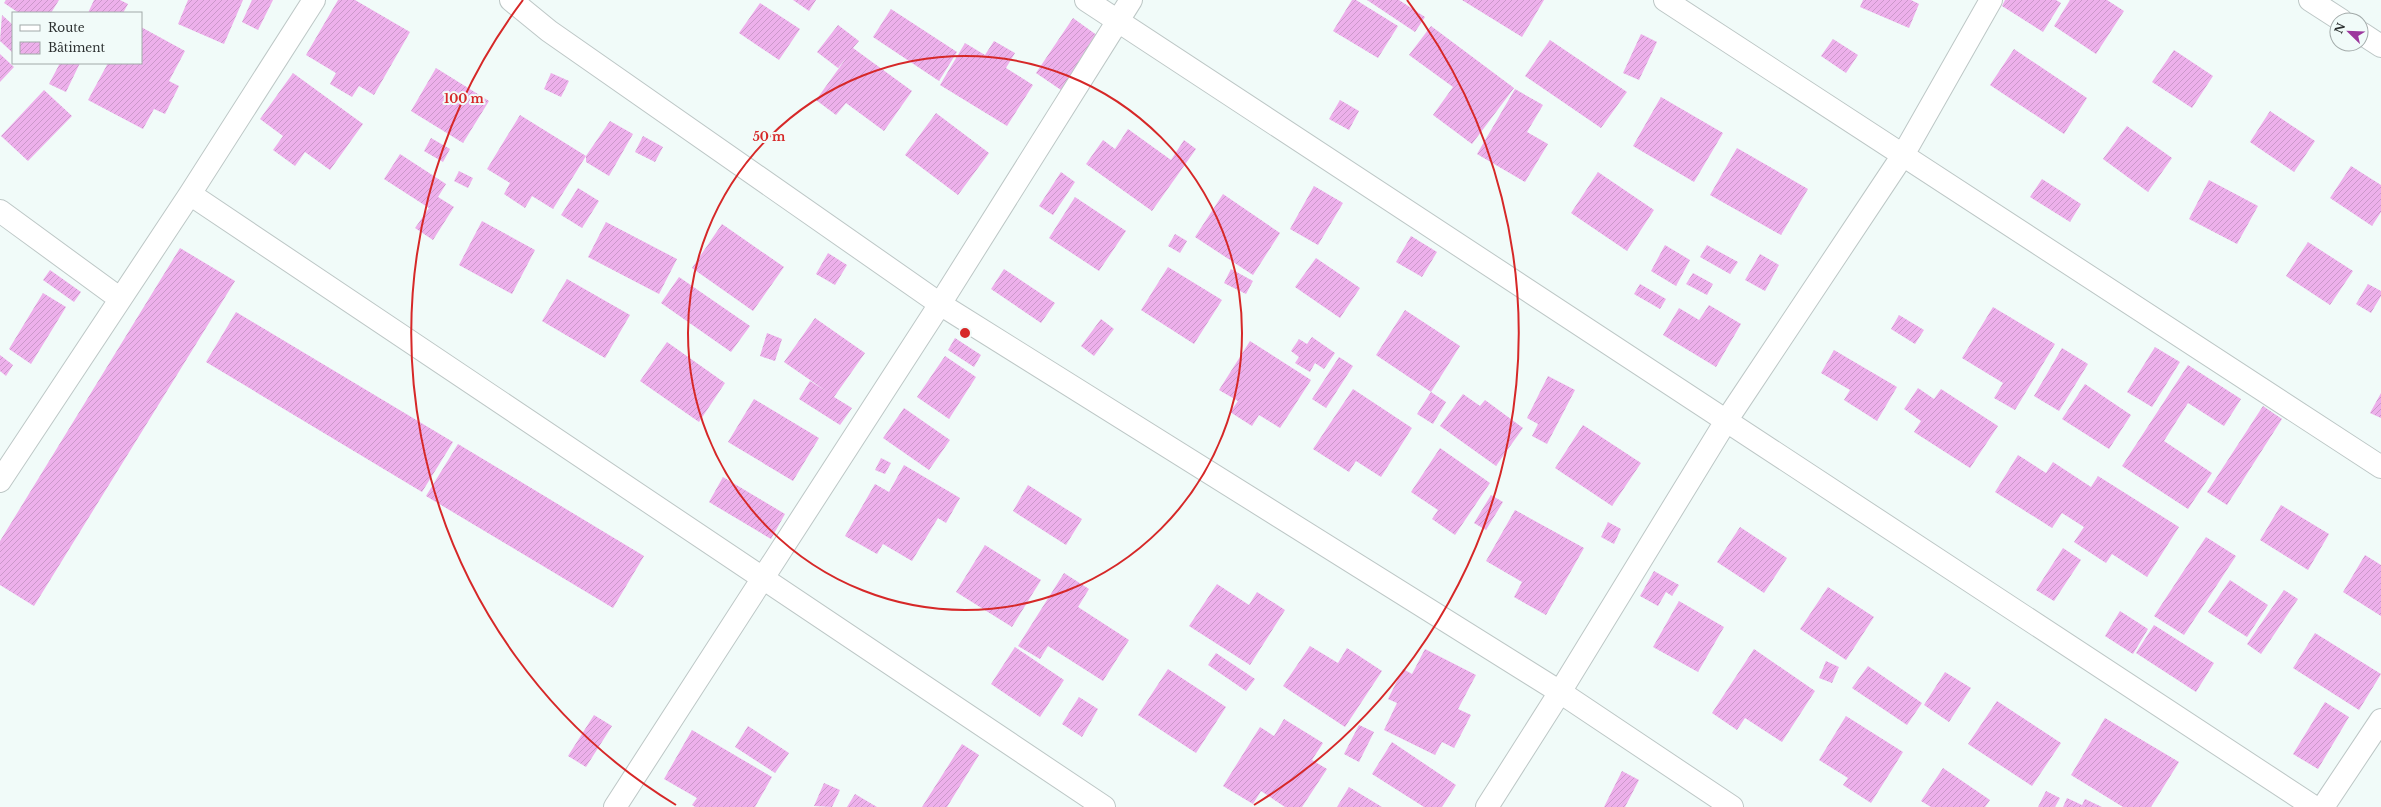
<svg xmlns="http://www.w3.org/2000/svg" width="2381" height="807" font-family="'Libre Baskerville',serif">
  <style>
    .building { fill: url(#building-hatch) }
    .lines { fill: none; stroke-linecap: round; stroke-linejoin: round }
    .minor-casing { stroke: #bdc7c6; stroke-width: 24 }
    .minor { stroke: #fff; stroke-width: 22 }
    .ring { fill: none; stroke: #d62828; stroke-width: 2 }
    .centre { fill: #d62828; stroke: #f1fbf9; stroke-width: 2 }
    .ring-label { font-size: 12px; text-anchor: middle; font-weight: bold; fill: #d62828; stroke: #f1fbf9; stroke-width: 4; stroke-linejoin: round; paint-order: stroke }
  </style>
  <defs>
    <pattern id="building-hatch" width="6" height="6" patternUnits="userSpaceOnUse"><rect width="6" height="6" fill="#edb0eb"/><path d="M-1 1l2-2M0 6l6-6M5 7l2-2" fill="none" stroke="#cb98ca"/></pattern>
  </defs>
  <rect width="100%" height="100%" fill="#f1fbf9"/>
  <path class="building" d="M 6,0 L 59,0 L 51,13 L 19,13 L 4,3 Z
    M 94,0 L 120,0 L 128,4 L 123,13 L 88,13 Z
    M 188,0 L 243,0 L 224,44 L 178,24 Z
    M 252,0 L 273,0 L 258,30 L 242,22 Z
    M 338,0 L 355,0 L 410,32 L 374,95 L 359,86 L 352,97 L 330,84 L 336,73 L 306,55 Z
    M 793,0 L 816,0 L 809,11 Z
    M 1352,0 L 1356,0 L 1398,26 L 1378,58 L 1333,31 Z
    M 1367,0 L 1399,0 L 1425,17 L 1415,32 Z
    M 1462,0 L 1544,0 L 1522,37 Z
    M 1863,0 L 1911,0 L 1919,4 L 1909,28 L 1860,7 Z
    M 2005,0 L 2056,0 L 2061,3 L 2043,32 L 2002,6 Z
    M 2070,0 L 2107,0 L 2124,11 L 2096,54 L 2054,26 Z
    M 760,3 L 800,29 L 779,60 L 739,33 Z
    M 891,9 L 957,52 L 939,81 L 873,37 Z
    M 2,15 L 13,25 L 13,53 L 0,41 Z
    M 1073,18 L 1098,36 L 1061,90 L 1036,73 Z
    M 838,25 L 859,41 L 853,48 L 912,91 L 884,131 L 846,103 L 836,115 L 816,100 L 847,57 L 838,68 L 817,52 Z
    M 1431,26 L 1514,88 L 1472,144 L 1433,115 L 1453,87 L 1409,55 Z
    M 141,27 L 185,51 L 169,81 L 179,86 L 165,114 L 154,109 L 143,129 L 88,100 L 108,63 L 141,63 Z
    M 1641,34 L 1657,42 L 1639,80 L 1623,73 Z
    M 1833,39 L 1858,55 L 1846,73 L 1821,56 Z
    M 1550,40 L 1627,92 L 1601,128 L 1525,76 Z
    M 994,41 L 1015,53 L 1006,68 L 1033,85 L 1007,126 L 940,85 L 965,43 L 985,55 Z
    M 2014,49 L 2087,98 L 2064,134 L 1990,85 Z
    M 2174,50 L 2213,76 L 2192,108 L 2152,82 Z
    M 0,54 L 14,67 L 0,82 Z
    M 60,63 L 80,63 L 66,92 L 49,84 Z
    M 436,68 L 489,101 L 463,143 L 411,111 Z
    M 293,73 L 363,124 L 330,170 L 305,152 L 295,166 L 273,150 L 283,136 L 260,119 Z
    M 551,73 L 569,81 L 561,97 L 544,89 Z
    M 1515,89 L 1543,105 L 1527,132 L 1548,144 L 1525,182 L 1477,154 Z
    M 44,90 L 72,116 L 28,161 L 1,136 Z
    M 1661,97 L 1723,133 L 1694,182 L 1633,146 Z
    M 1340,100 L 1359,111 L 1349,130 L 1329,119 Z
    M 2270,111 L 2315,141 L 2294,172 L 2250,142 Z
    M 936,113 L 989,153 L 958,195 L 905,155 Z
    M 520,115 L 586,156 L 553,209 L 532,196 L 525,208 L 504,194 L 510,183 L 487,169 Z
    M 610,121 L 633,134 L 609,176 L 586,162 L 586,156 Z
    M 2127,126 L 2172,158 L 2148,192 L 2103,159 Z
    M 1128,129 L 1171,160 L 1184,140 L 1196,149 L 1152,211 L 1086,164 L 1103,140 L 1115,149 Z
    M 643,136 L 663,147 L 655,162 L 635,152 Z
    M 431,138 L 450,149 L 443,162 L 424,151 Z
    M 1737,148 L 1808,189 L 1781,235 L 1710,195 Z
    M 400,154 L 446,184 L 438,197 L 454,207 L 433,240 L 415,228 L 429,208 L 384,179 Z
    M 2351,166 L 2381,185 L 2381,212 L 2372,226 L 2330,198 Z
    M 459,171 L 473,178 L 468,188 L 454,181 Z
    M 1061,172 L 1075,182 L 1053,215 L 1039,206 Z
    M 1598,172 L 1654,210 L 1627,251 L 1571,213 Z
    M 2042,179 L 2081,204 L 2070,222 L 2030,197 Z
    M 2209,180 L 2258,206 L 2237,244 L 2189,219 Z
    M 1314,186 L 1343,203 L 1318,245 L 1290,229 Z
    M 578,188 L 599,201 L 582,228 L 561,215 Z
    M 1223,194 L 1280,233 L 1253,275 L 1195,237 Z
    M 1075,197 L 1126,231 L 1099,271 L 1049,238 Z
    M 482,221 L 535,250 L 512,294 L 459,265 Z
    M 606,222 L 677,259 L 659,294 L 588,257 Z
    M 722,224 L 784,267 L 753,311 L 692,268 Z
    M 1175,234 L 1187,241 L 1180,253 L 1168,246 Z
    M 1411,236 L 1437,252 L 1422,277 L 1396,262 Z
    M 2308,242 L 2353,271 L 2330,305 L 2286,276 Z
    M 1665,245 L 1690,260 L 1676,286 L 1651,271 Z
    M 1707,245 L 1738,262 L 1730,274 L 1700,257 Z
    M 180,248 L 235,281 L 34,606 L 0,585 L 0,541 Z
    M 828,253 L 847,265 L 835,285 L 816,274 Z
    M 1760,254 L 1779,265 L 1765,291 L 1745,280 Z
    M 1316,258 L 1360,288 L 1340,318 L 1295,287 Z
    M 1168,267 L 1222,300 L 1194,344 L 1141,310 Z
    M 1004,269 L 1055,303 L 1041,323 L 991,289 Z
    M 1231,269 L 1253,281 L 1246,294 L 1224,283 Z
    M 50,270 L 81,292 L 74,302 L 43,280 Z
    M 1693,273 L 1713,284 L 1707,295 L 1686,284 Z
    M 679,277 L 750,326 L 731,352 L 661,303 Z
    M 567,279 L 630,315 L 605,358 L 542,321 Z
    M 1640,284 L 1666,299 L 1660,309 L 1634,294 Z
    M 2368,284 L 2381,291 L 2381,296 L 2371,313 L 2356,304 Z
    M 43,293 L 66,307 L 31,364 L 9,349 Z
    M 1709,305 L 1741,324 L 1716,367 L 1663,335 L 1679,308 L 1699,320 Z
    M 1993,307 L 2055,344 L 2015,410 L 1994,398 L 2003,383 L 1962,358 Z
    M 1405,310 L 1460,346 L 1431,392 L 1376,355 Z
    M 236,312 L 453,442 L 422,492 L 206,362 Z
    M 1899,315 L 1924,330 L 1915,344 L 1891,329 Z
    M 815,318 L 865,353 L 834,397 L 852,408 L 840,425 L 799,399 L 810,381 L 826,391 L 784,362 Z
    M 1101,319 L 1114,329 L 1094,356 L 1081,346 Z
    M 767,333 L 782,339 L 775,361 L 760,356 Z
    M 1312,337 L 1335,353 L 1324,369 L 1315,363 L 1310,372 L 1295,363 L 1299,357 L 1291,351 L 1299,339 L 1307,344 Z
    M 955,338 L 981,355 L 974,367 L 948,350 Z
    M 1250,341 L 1311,380 L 1280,428 L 1259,415 L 1252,426 L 1230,412 L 1238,401 L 1219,390 Z
    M 667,342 L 725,383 L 699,422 L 640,381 Z
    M 2155,347 L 2180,362 L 2152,407 L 2127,392 Z
    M 2062,348 L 2088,364 L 2059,411 L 2034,396 Z
    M 1834,350 L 1897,387 L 1877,421 L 1844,400 L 1850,390 L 1821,373 Z
    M 0,355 L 13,365 L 6,376 L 0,371 Z
    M 945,356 L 976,377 L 949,419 L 917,397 Z
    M 1339,357 L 1353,366 L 1326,408 L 1312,399 Z
    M 2188,365 L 2241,399 L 2224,426 L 2188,403 L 2164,441 L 2212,473 L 2188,509 L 2122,466 Z
    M 1548,376 L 1575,390 L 1547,444 L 1532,436 L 1538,424 L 1527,418 Z
    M 2085,384 L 2131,415 L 2109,449 L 2062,419 Z
    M 1918,388 L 1934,399 L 1941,389 L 1998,426 L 1970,468 L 1914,432 L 1921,421 L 1904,409 Z
    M 1353,389 L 1412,428 L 1381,477 L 1356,461 L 1349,472 L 1313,449 Z
    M 1431,392 L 1446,402 L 1433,424 L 1417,414 Z
    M 2381,393 L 2381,418 L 2370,413 Z
    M 1463,394 L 1480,406 L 1485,400 L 1523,428 L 1496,466 L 1440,426 Z
    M 754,399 L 819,438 L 793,481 L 728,442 Z
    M 2263,406 L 2282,419 L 2227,505 L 2207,492 Z
    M 904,408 L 950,440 L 929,470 L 883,438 Z
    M 1583,425 L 1641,463 L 1612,506 L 1555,468 Z
    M 458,444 L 644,556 L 613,608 L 426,496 Z
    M 1440,448 L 1490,483 L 1455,535 L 1432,519 L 1438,510 L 1411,492 Z
    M 2018,455 L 2046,473 L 2053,462 L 2091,487 L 2098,476 L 2179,527 L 2147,577 L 2112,554 L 2106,563 L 2074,542 L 2084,527 L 2062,513 L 2052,528 L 1995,492 Z
    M 881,458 L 891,463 L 885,474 L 875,470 Z
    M 904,465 L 960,498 L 946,523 L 938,518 L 912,561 L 883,544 L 877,554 L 845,536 L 875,484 L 889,492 Z
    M 723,477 L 785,514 L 771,539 L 709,502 Z
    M 1028,485 L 1082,519 L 1066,545 L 1013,511 Z
    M 1491,495 L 1503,502 L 1486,530 L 1474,523 Z
    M 2281,505 L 2329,534 L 2308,570 L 2260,540 Z
    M 1515,510 L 1584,548 L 1546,615 L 1514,597 L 1522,582 L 1486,561 Z
    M 1608,522 L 1621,529 L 1614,544 L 1601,537 Z
    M 1740,527 L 1787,558 L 1764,593 L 1717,562 Z
    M 2206,537 L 2236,556 L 2184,635 L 2154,616 Z
    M 985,545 L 1041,580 L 1012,627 L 956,592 Z
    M 2063,548 L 2081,560 L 2054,601 L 2036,590 Z
    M 2365,555 L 2381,565 L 2381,616 L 2343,592 Z
    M 1654,571 L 1679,585 L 1672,596 L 1666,592 L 1658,606 L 1640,596 Z
    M 1064,573 L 1089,589 L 1078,607 L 1129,640 L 1103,681 L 1048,646 L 1040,659 L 1018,646 Z
    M 2230,580 L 2268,605 L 2247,637 L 2208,612 Z
    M 1217,584 L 1249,605 L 1257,592 L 1285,610 L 1250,665 L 1189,626 Z
    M 1828,587 L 1874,617 L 1846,660 L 1800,629 Z
    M 2284,590 L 2298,599 L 2261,654 L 2247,644 Z
    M 1679,601 L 1724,627 L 1698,672 L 1653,647 Z
    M 2120,611 L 2148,629 L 2133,654 L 2105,636 Z
    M 2154,625 L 2214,663 L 2196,692 L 2136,653 Z
    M 2315,633 L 2381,674 L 2359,710 L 2293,668 Z
    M 1310,646 L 1338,663 L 1347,648 L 1382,671 L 1345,727 L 1283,686 Z
    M 1015,647 L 1064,680 L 1040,717 L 991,684 Z
    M 1425,649 L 1476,675 L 1458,709 L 1471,715 L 1454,748 L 1442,742 L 1435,755 L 1384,730 L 1397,703 L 1388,699 L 1403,669 L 1412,674 Z
    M 1754,649 L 1815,691 L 1782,742 L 1745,718 L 1737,730 L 1712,713 Z
    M 1216,653 L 1255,679 L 1246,691 L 1208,665 Z
    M 1826,661 L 1839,667 L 1832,683 L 1819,678 Z
    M 1868,666 L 1922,703 L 1907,725 L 1852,688 Z
    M 1168,669 L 1226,707 L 1196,753 L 1138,715 Z
    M 1945,672 L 1971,688 L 1949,722 L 1924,705 Z
    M 1079,697 L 1098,709 L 1082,737 L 1062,724 Z
    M 1997,701 L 2061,743 L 2032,786 L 1968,744 Z
    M 2325,702 L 2349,717 L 2318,769 L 2293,754 Z
    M 594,715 L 612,726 L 586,767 L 568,756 Z
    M 1846,716 L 1903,752 L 1871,803 L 1843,785 L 1848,778 L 1819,760 Z
    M 2105,718 L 2179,762 L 2151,807 L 2123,807 L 2071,775 Z
    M 1284,719 L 1323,743 L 1312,760 L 1327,769 L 1302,807 L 1285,807 L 1261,791 L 1253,804 L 1223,786 L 1260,727 L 1274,736 Z
    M 1359,725 L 1374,732 L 1359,762 L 1344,754 Z
    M 748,726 L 789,753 L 775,773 L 735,747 Z
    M 692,730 L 772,777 L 755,807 L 695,807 L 692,805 L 697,798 L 664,779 Z
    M 1392,742 L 1456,785 L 1442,807 L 1424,807 L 1372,774 Z
    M 962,744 L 979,755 L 947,807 L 922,807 Z
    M 1943,768 L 1990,800 L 1985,807 L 1931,807 L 1921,801 Z
    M 1622,771 L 1639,780 L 1625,807 L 1604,807 Z
    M 824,783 L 840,790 L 832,807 L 814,806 Z
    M 1349,787 L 1382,807 L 1337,807 Z
    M 2046,791 L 2060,798 L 2055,807 L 2038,807 Z
    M 855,794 L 877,807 L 847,807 Z
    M 2067,798 L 2082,805 L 2085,799 L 2102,807 L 2063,807 Z"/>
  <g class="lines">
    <defs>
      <path id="minor" d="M 511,0 L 549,31 L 940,304 L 1560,692 L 1732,807
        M 1086,0 L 2314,807
        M 1665,0 L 2381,467
        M 2310,0 L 2341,20
        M 2361,33 L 2381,46
        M 190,194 L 1104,807
        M 0,211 L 119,298
        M 0,481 L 190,194 L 314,0
        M 615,807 L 940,304 L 1131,0
        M 1487,807 L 1560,692 L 1726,421 L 1903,155 L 1991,0
        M 2323,807 L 2381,720"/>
    </defs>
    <use href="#minor" class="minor-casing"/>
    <use href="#minor" class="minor"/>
  </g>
  <g class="ring">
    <circle cx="965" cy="333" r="277"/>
    <path d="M676 805A553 553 0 0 1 523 0M1407 0A553 553 0 0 1 1254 805"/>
  </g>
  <circle cx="965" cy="333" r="6" class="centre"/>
  <g class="ring-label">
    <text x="464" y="103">100 m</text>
    <text x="769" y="141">50 m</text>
  </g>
  <rect x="12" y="12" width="130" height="52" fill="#f1fbf9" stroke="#a2aaa9"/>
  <rect x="20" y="25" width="20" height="6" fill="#ffffff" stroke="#a2aaa9"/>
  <text x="48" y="32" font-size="12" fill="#2c3030">Route</text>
  <rect x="20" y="42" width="20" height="12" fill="url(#building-hatch)" stroke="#a2aaa9"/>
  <text x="48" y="52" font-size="12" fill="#2c3030">Bâtiment</text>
  <g transform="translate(2349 32) rotate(293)"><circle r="19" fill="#f1fbf9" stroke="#a2aaa9"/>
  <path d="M0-3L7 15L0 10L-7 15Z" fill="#9c389d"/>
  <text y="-6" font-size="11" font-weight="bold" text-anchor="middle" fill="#2c3030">N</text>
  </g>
</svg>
